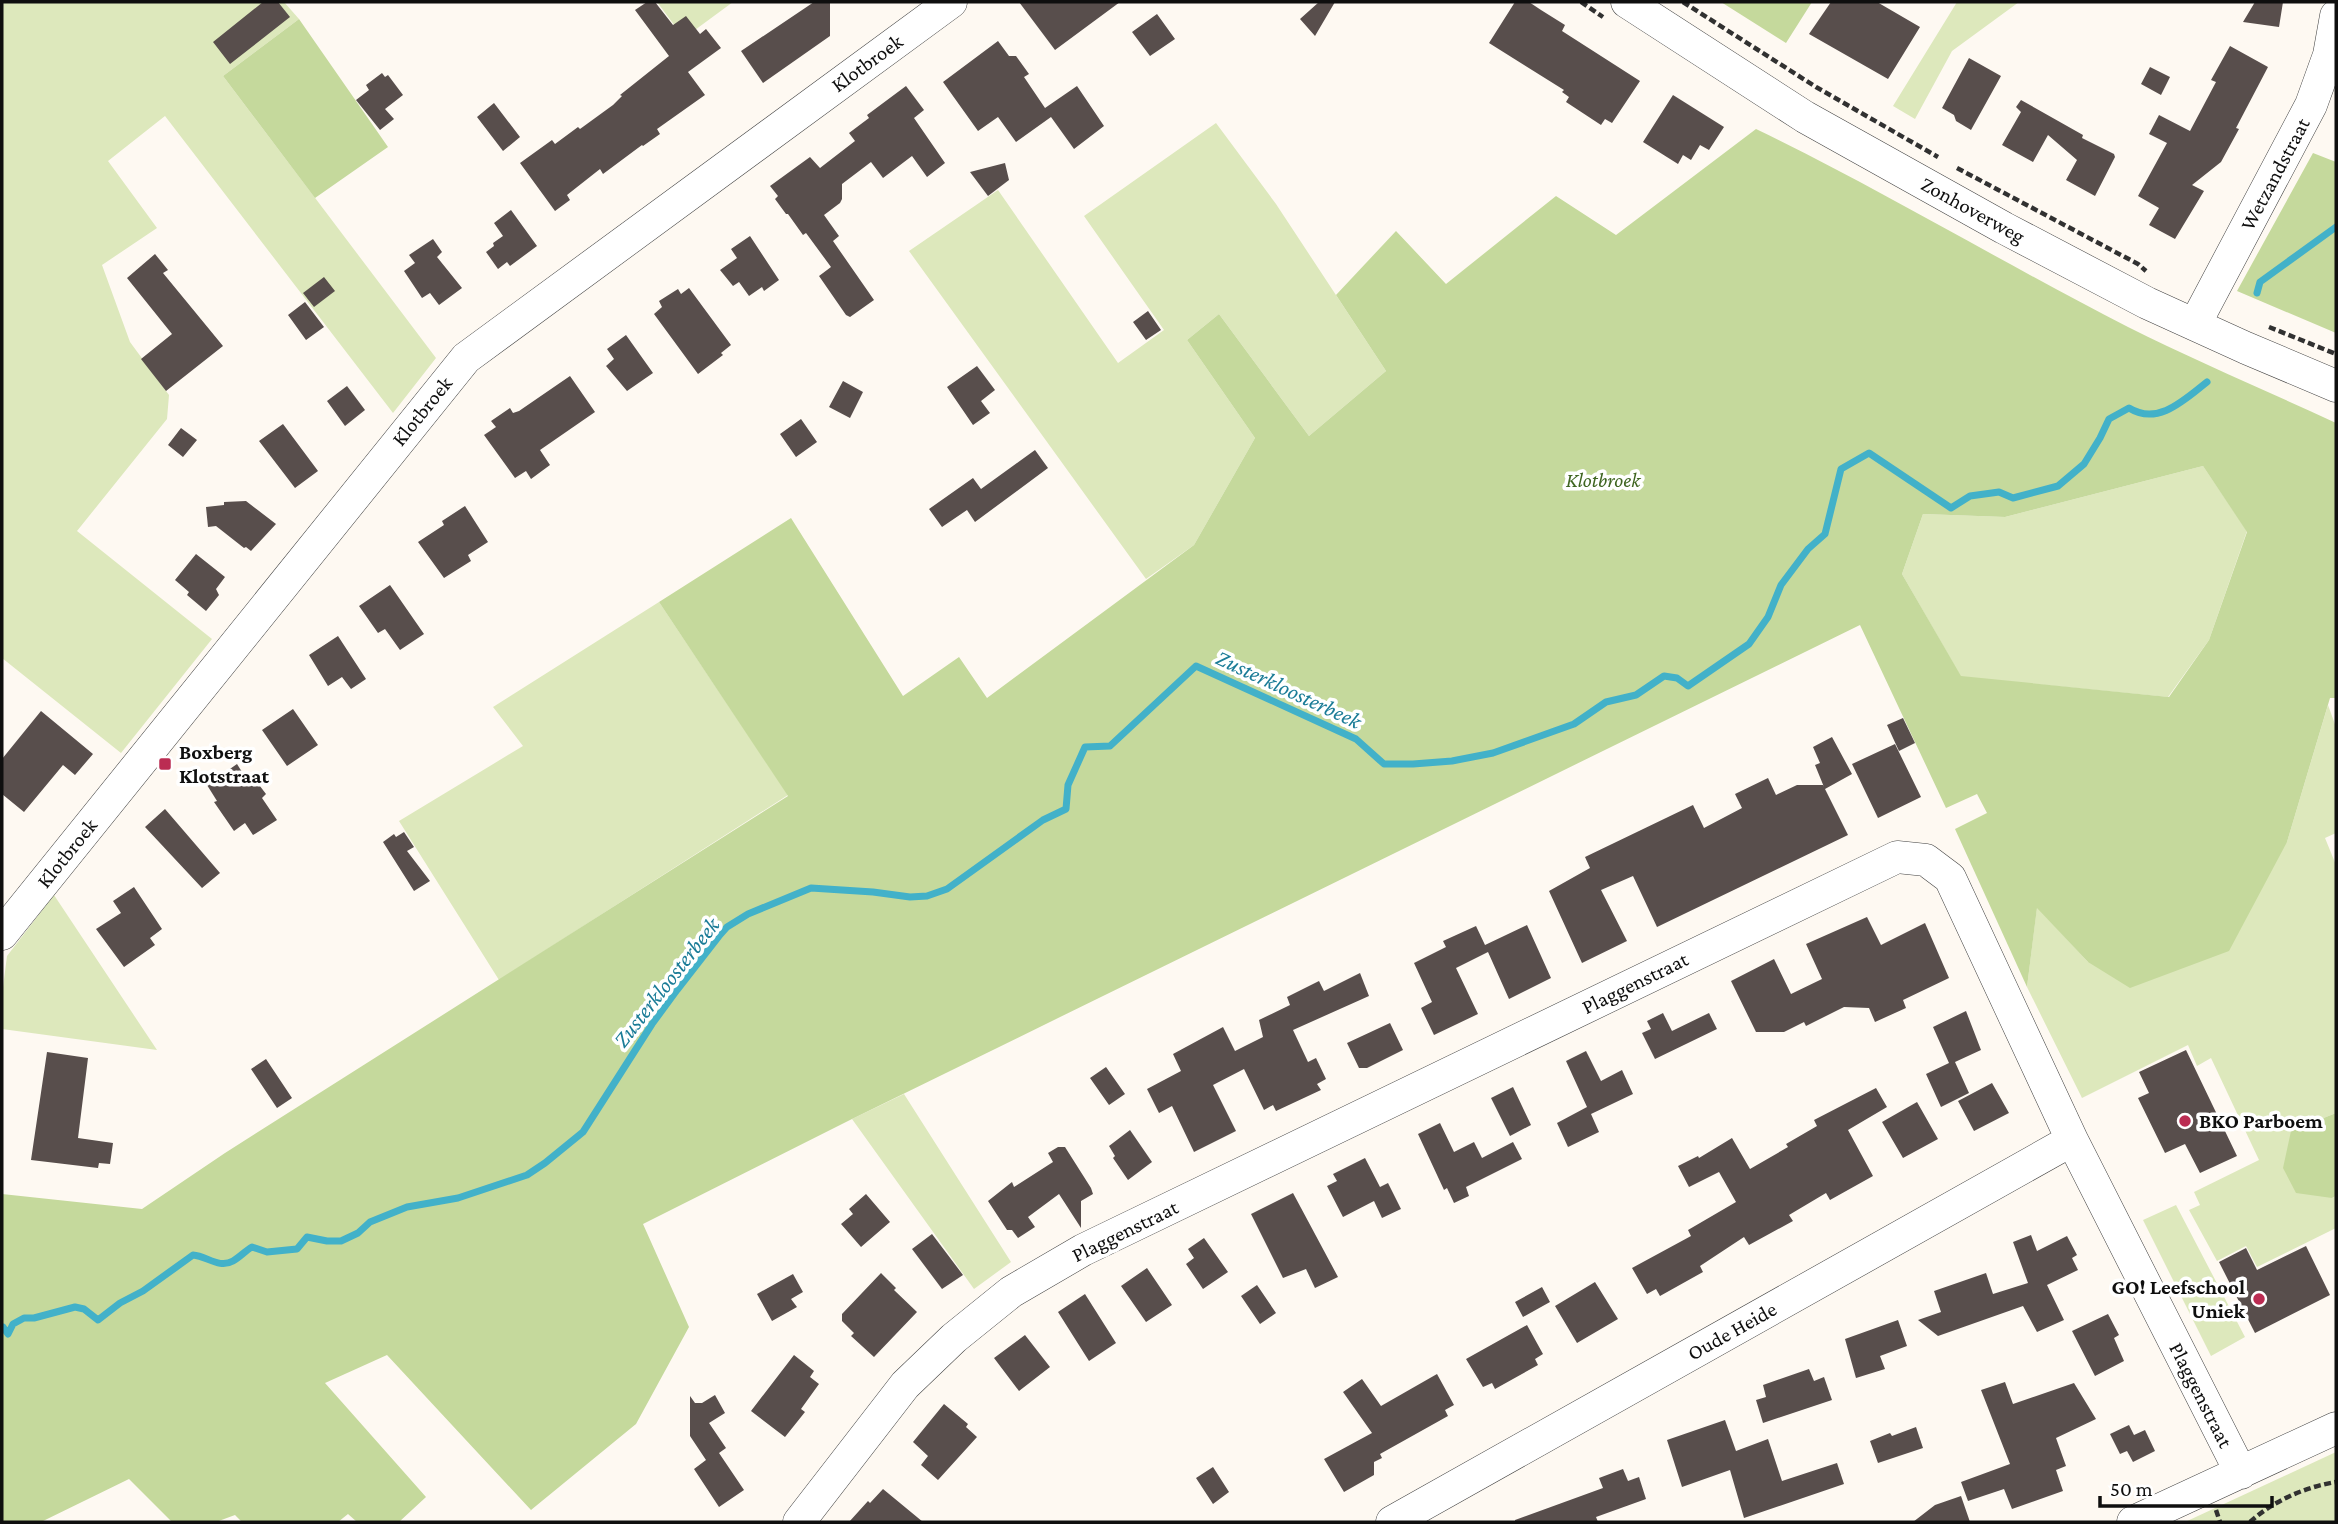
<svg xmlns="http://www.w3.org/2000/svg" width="2338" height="1524" font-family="'Crimson Pro',serif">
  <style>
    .green { fill: #dde8bc }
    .forest { fill: #c5d99c; fill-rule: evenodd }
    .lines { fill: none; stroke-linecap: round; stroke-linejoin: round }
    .stream { stroke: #42b1c9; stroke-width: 7 }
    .building { fill: #584e4c }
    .minor-casing { stroke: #424242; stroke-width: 33 }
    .path { stroke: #313131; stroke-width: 4.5; stroke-dasharray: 7 3.5; stroke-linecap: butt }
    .minor { stroke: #fff; stroke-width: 32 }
    .poi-dot { fill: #bb2c52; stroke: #fff; stroke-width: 2.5 }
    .labels { text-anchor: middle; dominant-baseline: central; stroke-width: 7; stroke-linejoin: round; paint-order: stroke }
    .street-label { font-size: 21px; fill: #0f0f0f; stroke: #fff }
    .park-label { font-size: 21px; font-style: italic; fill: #3f6521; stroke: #fff }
    .poi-label { font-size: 21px; font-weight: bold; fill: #0f0f0f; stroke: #fff; text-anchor: start }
    .water-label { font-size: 23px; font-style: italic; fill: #1b7c97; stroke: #fff }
  </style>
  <rect width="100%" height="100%" fill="#fef9f2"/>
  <path class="green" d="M 2,2 L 284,2 L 299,19 L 223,76 L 436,358 L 393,413 L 165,116 L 108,161 L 157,228 L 102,265 L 130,342 L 169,395 L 167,419 L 77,531 L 212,639 L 121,753 L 2,658 Z
    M 657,2 L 733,2 L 684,38 Z
    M 1957,2 L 2019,2 L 1952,51 L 1915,119 L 1893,106 Z
    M 1216,123 L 1276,204 L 1386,371 L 1309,436 L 1219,314 L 1187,340 L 1255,438 L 1194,545 L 1146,579 L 909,251 L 998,190 L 1118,363 L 1164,330 L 1084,216 Z
    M 2203,466 L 2247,531 L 2209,640 L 2168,697 L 1961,677 L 1902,574 L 1923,514 L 2005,517 Z
    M 659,602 L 788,795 L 499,980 L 399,821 L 523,746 L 493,707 Z
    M 2328,705 L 2336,727 L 2336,833 L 2325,838 L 2336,865 L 2336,1113 L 2291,1131 L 2332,1198 L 2336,1196 L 2336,1228 L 2257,1267 L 2246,1246 L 2217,1261 L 2189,1210 L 2200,1205 L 2194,1192 L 2259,1160 L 2211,1058 L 2197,1066 L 2188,1045 L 2082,1098 L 2027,987 L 2037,907 L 2088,962 L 2287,842 Z
    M 54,895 L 157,1050 L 2,1029 L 2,995 L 7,956 Z
    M 904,1094 L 1011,1262 L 974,1289 L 852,1119 Z
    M 2176,1205 L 2245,1337 L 2211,1356 L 2143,1220 Z
    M 2336,1452 L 2336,1522 L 2185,1522 Z"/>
  <path class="forest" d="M 1721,2 L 1812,2 L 1786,43 Z
    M 299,19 L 388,147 L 315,198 L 223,76 Z
    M 1756,129 C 1882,190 2003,263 2128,327 C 2196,361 2267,391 2336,423 L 2336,698 L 2330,698 L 2287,842 L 2229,951 L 2130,988 L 2088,962 L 2037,908 L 2027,987 L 1955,829 L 1987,813 L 1977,794 L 1946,808 L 1860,625 L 852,1119 L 643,1224 L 689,1327 L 636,1424 L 531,1510 L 387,1355 L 325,1383 L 426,1497 L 399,1522 L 357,1522 L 348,1514 L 338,1522 L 242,1522 L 235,1515 L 216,1522 L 172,1522 L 129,1479 L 41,1522 L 2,1522 L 2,1194 L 142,1209 L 225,1153 L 788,796 L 659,602 L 791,518 L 903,696 L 959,657 L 987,698 L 1194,545 L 1255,438 L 1187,340 L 1219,314 L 1309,436 L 1386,371 L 1336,295 L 1396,231 L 1446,284 L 1556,196 L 1616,235 ZM 2203,466 L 2247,532 L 2209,640 L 2169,697 L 1961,676 L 1902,574 L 1923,514 L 2005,517 Z
    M 2313,153 L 2336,162 L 2336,333 L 2237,291 Z
    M 2336,1113 L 2336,1196 L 2332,1198 L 2296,1193 L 2283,1168 L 2291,1131 Z"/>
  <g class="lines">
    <path class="stream" d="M 2257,293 L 2260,282 L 2336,227
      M 2,1329 L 3,1327 L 8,1334 L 13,1324 L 24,1318 L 34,1318 L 75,1307 L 84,1309 L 98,1320 L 120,1303 L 143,1291 L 193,1255 C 207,1256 219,1269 233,1261 C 240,1257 245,1251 252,1247 L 267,1252 L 297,1249 L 307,1237 L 327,1241 L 341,1241 L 358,1233 L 370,1222 L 407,1207 L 458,1198 L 527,1175 L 545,1163 L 583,1132 L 652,1024 L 677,990 L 719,936 L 727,927 L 748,914 L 811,888 L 873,892 L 910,897 L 927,896 L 947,889 L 1043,820 L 1066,809 L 1068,785 L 1085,747 L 1110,746 L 1196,666 L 1356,739 L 1384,764 L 1413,764 L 1452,761 L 1493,753 L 1574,724 L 1606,702 L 1636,695 L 1664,676 L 1677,678 L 1688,686 L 1749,644 L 1768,617 L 1781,585 L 1808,549 L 1825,534 L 1841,469 L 1869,453 L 1951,508 L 1970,496 L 1999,492 L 2013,498 L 2058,486 L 2084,464 L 2100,438 L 2109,419 L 2129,408 C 2158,426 2184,400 2207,382"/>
  </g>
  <path class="building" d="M 263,2 L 278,2 L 290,17 L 230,64 L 213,42 Z
    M 647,2 L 655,2 L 673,25 L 686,16 L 700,34 L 706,29 L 721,48 L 688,72 L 705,95 L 657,129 L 660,134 L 643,146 L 642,145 L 603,174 L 600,169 L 567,195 L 570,200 L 555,211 L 520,163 L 552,140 L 555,144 L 578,127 L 580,129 L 613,105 L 622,96 L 620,95 L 669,56 L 635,10 Z
    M 814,2 L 830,2 L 830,36 L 763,83 L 741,51 Z
    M 1019,2 L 1120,2 L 1055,50 Z
    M 1319,2 L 1335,2 L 1315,36 L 1300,19 Z
    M 1515,2 L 1529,2 L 1541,10 L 1565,25 L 1562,31 L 1640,81 L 1612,123 L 1605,119 L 1601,125 L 1566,102 L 1569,97 L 1562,92 L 1564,90 L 1489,43 Z
    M 1831,2 L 1877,2 L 1920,27 L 1888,79 L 1809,34 Z
    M 2255,2 L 2283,2 L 2279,27 L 2243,22 Z
    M 1157,14 L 1175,39 L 1150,56 L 1132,32 Z
    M 998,41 L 1009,56 L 1016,56 L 1029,74 L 1024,77 L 1045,108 L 1077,86 L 1104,126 L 1074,149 L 1051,117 L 1016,142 L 998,117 L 978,131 L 943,82 Z
    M 2230,46 L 2268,67 L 2236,128 L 2239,129 L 2221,162 L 2192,185 L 2204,191 L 2175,239 L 2149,225 L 2159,208 L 2138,196 L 2167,143 L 2149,134 L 2159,115 L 2190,131 L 2216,82 L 2211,80 Z
    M 1969,58 L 2001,76 L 1971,130 L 1956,121 L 1954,115 L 1942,108 Z
    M 2150,67 L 2170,77 L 2161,95 L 2141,84 Z
    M 382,73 L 385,77 L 388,75 L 403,95 L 385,109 L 394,119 L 380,130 L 356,100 L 369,90 L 366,85 Z
    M 906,86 L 924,110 L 914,118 L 945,163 L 927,177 L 912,156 L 883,178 L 871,162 L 842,184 L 842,199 L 840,203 L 824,215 L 839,236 L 833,241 L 874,300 L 850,317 L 846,315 L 819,276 L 831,267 L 806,233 L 803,235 L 788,214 L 786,214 L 775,199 L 778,196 L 770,186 L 810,157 L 820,168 L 855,141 L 849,133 L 869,118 L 867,115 Z
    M 1673,95 L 1724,127 L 1709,150 L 1700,145 L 1691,160 L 1683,155 L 1678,164 L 1643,142 Z
    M 2021,100 L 2083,135 L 2082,138 L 2114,154 L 2115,157 L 2095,196 L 2066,180 L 2077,160 L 2048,135 L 2033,162 L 2002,145 L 2021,112 L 2016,107 Z
    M 494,103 L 520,137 L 503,151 L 477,117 Z
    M 1005,163 L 1009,180 L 988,196 L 970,172 Z
    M 511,210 L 537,246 L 510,266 L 507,262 L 498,269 L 486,252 L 494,246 L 493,243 L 503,236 L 494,223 Z
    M 750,236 L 779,280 L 764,291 L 762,287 L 749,296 L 739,282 L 733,286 L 720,270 L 737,258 L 731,249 Z
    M 433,239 L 442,252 L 437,257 L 462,288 L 439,305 L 430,293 L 422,298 L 404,271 L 415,263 L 409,255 Z
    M 155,254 L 168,270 L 163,273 L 223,346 L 166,391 L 141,359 L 172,334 L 127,278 Z
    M 324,277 L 335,291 L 314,307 L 303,293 Z
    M 689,288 L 731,345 L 721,353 L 723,355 L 698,374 L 654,314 L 662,307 L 659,301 L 678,289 L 681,294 Z
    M 305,302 L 324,327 L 306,340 L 288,315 Z
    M 1148,311 L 1161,330 L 1146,340 L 1133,322 Z
    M 626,335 L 653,373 L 627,391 L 606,366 L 614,359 L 607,349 Z
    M 977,366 L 995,390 L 981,401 L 990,413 L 973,425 L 947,387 Z
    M 570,376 L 595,412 L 540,450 L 550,465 L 531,479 L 526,471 L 515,478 L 484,435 L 496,427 L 491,421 L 510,408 L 513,413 L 519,411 Z
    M 843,381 L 863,392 L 850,418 L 829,407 Z
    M 347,386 L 365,410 L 345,426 L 327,401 Z
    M 801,419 L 817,442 L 796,457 L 780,434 Z
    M 283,424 L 318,471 L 295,488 L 259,441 Z
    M 181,428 L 197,440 L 183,457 L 168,445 Z
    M 1035,450 L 1048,468 L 975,522 L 967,510 L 942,527 L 929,509 L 973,478 L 981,489 Z
    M 246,501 L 276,524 L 251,551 L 246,547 L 244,548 L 216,526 L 208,527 L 206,507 L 224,505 L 224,502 Z
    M 465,506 L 488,542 L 468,555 L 471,561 L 444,578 L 418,542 L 444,525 L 442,521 Z
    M 196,554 L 225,577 L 216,589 L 219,595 L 206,611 L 187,595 L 189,592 L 175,580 Z
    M 390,585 L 424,634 L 400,650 L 385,629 L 378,633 L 359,606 Z
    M 338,636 L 366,679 L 351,689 L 342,677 L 328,686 L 309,655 Z
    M 293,709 L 318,745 L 287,766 L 262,730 Z
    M 41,711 L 93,754 L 75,775 L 63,765 L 24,812 L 2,794 L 2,759 Z
    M 1903,718 L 1915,743 L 1899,751 L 1887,725 Z
    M 1832,737 L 1852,774 L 1825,789 L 1848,835 L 1657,927 L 1633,876 L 1601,890 L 1627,941 L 1582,963 L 1549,891 L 1590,868 L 1585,857 L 1693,805 L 1704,828 L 1742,808 L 1735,794 L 1768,778 L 1776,795 L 1797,785 L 1823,785 L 1824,787 L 1815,765 L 1820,763 L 1813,747 Z
    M 1895,744 L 1921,797 L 1878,818 L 1852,764 Z
    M 237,764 L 247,780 L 253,777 L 266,794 L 262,798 L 277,820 L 253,835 L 245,823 L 234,831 L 214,802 L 217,801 L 207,785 Z
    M 165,809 L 220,873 L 202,888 L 145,827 Z
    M 404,832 L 414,847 L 407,851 L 430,881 L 414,891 L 383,842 L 394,834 L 396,837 Z
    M 134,887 L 162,929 L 150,938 L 155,945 L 124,967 L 96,929 L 121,913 L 113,901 Z
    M 1867,917 L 1881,945 L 1925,923 L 1949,978 L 1903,1000 L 1906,1008 L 1875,1022 L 1869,1008 L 1844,1007 L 1806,1026 L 1804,1022 L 1784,1032 L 1756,1032 L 1731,981 L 1774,959 L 1791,994 L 1822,979 L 1806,944 Z
    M 1527,925 L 1551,978 L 1509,999 L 1488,952 L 1456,968 L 1478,1014 L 1434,1035 L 1421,1008 L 1432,1002 L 1414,963 L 1446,947 L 1443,941 L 1476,926 L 1485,945 Z
    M 1360,973 L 1369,996 L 1293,1030 L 1308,1062 L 1316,1058 L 1326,1079 L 1317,1084 L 1321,1090 L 1276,1111 L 1273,1105 L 1264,1110 L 1244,1069 L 1213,1085 L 1236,1131 L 1194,1152 L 1172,1106 L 1159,1113 L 1147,1089 L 1181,1071 L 1173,1054 L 1223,1027 L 1235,1051 L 1263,1037 L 1259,1020 L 1290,1005 L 1287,997 L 1319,981 L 1324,991 Z
    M 1966,1011 L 1981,1050 L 1955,1062 L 1969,1093 L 1941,1107 L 1926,1074 L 1949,1063 L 1933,1027 Z
    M 1663,1013 L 1672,1031 L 1709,1013 L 1717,1029 L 1655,1059 L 1642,1033 L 1651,1029 L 1647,1021 Z
    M 1390,1023 L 1403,1050 L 1367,1068 L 1359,1068 L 1347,1043 Z
    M 2186,1050 L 2237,1156 L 2200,1173 L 2185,1144 L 2165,1153 L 2138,1098 L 2149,1093 L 2139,1072 Z
    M 1586,1051 L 1601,1081 L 1622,1070 L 1633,1094 L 1591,1114 L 1599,1132 L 1568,1147 L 1557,1123 L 1587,1107 L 1566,1061 Z
    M 47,1052 L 88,1058 L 78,1138 L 113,1143 L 110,1164 L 99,1163 L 98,1168 L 31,1160 Z
    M 266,1059 L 292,1098 L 277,1108 L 251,1069 Z
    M 1106,1067 L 1125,1094 L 1109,1105 L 1090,1078 Z
    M 1992,1083 L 2009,1113 L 1974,1131 L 1958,1101 Z
    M 1513,1087 L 1531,1125 L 1510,1136 L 1491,1098 Z
    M 1876,1088 L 1887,1107 L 1848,1130 L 1873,1176 L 1830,1200 L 1826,1193 L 1789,1215 L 1793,1221 L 1749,1245 L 1744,1237 L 1700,1266 L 1703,1272 L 1660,1296 L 1656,1289 L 1647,1294 L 1632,1268 L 1691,1236 L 1688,1230 L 1736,1202 L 1719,1172 L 1689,1187 L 1678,1166 L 1698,1156 L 1699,1158 L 1732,1138 L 1750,1169 L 1788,1147 L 1786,1144 L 1817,1126 L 1814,1120 Z
    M 1917,1102 L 1938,1139 L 1903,1158 L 1882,1122 Z
    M 1440,1123 L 1454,1152 L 1474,1142 L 1482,1158 L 1513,1142 L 1522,1159 L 1466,1187 L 1469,1196 L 1454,1203 L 1447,1188 L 1444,1190 L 1418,1134 Z
    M 1130,1130 L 1152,1162 L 1128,1180 L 1113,1158 L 1115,1156 L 1109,1146 Z
    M 1058,1147 L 1065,1147 L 1091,1188 L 1093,1194 L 1081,1201 L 1081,1228 L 1059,1194 L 1028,1217 L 1035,1227 L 1018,1238 L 1012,1230 L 1007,1230 L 988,1201 L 1012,1182 L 1014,1187 L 1053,1162 L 1048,1153 Z
    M 1365,1158 L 1380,1187 L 1388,1183 L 1401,1209 L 1382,1218 L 1374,1201 L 1343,1217 L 1327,1186 L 1337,1181 L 1333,1174 Z
    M 1293,1193 L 1338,1277 L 1315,1288 L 1306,1269 L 1283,1278 L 1251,1214 Z
    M 866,1194 L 890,1222 L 861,1247 L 841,1224 L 853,1214 L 849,1209 Z
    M 932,1234 L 963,1275 L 942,1289 L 912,1249 Z
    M 2031,1235 L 2037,1251 L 2067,1236 L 2077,1255 L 2072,1258 L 2078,1270 L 2047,1285 L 2064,1320 L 2037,1332 L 2023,1306 L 1938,1336 L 1918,1320 L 1941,1312 L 1934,1291 L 1986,1273 L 1993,1294 L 2028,1283 L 2013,1242 Z
    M 1204,1238 L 1228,1272 L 1203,1289 L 1186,1264 L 1194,1258 L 1188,1249 Z
    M 2306,1246 L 2330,1295 L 2255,1333 L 2219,1262 L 2246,1248 L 2257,1270 Z
    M 1147,1268 L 1172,1305 L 1146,1322 L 1121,1286 Z
    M 881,1273 L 896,1288 L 894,1290 L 917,1312 L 874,1357 L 851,1336 L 854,1333 L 842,1321 L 842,1314 Z
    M 793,1274 L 803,1292 L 791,1299 L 797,1307 L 772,1321 L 757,1294 Z
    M 1595,1282 L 1618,1319 L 1577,1343 L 1555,1306 Z
    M 1257,1285 L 1276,1313 L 1260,1324 L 1241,1296 Z
    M 1542,1287 L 1550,1302 L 1523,1317 L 1515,1302 Z
    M 1085,1294 L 1116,1343 L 1089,1361 L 1058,1312 Z
    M 2108,1314 L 2119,1335 L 2114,1338 L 2124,1361 L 2095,1376 L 2072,1331 Z
    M 1898,1320 L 1907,1346 L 1880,1356 L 1885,1369 L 1856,1378 L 1845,1339 Z
    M 1527,1325 L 1543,1354 L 1535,1359 L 1538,1365 L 1495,1389 L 1492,1383 L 1483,1387 L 1466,1359 Z
    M 1025,1335 L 1050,1367 L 1019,1391 L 994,1358 Z
    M 794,1355 L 814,1371 L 810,1377 L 819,1384 L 801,1409 L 805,1412 L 785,1437 L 751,1411 Z
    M 1809,1369 L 1814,1381 L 1824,1377 L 1832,1400 L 1763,1423 L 1756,1400 L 1766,1397 L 1763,1385 Z
    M 1437,1374 L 1454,1405 L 1445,1410 L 1448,1416 L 1380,1454 L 1382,1458 L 1374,1462 L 1374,1475 L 1344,1492 L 1324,1459 L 1372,1433 L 1343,1392 L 1362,1379 L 1381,1406 Z
    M 2005,1382 L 2013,1404 L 2074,1383 L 2096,1419 L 2056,1438 L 2066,1466 L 2056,1470 L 2063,1491 L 2012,1509 L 2004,1489 L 1968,1501 L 1961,1482 L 2010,1464 L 1981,1390 Z
    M 715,1395 L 725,1413 L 709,1423 L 726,1448 L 719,1453 L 744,1490 L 719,1507 L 694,1469 L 706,1460 L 690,1436 L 690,1396 L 695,1403 L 702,1403 Z
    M 944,1404 L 968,1424 L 966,1427 L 977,1437 L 938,1480 L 921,1465 L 928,1456 L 913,1442 Z
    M 1725,1420 L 1736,1451 L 1768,1439 L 1782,1481 L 1837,1463 L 1844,1484 L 1744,1518 L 1730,1470 L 1682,1487 L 1667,1440 Z
    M 2129,1425 L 2134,1435 L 2145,1430 L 2155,1451 L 2133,1462 L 2127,1451 L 2120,1454 L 2110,1434 Z
    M 1916,1427 L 1923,1448 L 1878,1463 L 1870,1441 L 1890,1433 L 1892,1436 Z
    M 1213,1467 L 1229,1492 L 1213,1504 L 1196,1478 Z
    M 1623,1469 L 1628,1481 L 1639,1477 L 1646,1499 L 1596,1517 L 1598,1522 L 1515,1522 L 1515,1520 L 1603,1488 L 1599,1478 Z
    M 883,1489 L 923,1522 L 849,1522 L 868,1501 L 870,1503 Z
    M 1961,1496 L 1970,1522 L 1913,1522 L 1935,1505 Z"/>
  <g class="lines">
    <defs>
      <path id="minor" d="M 1627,2 L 1805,117 L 2004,228 L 2147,303 L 2246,348 L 2336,386
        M 2195,324 L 2311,105 L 2329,55 L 2336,16
        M 2,934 L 466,358 L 951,2
        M 799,1522 L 905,1385 L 954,1338 L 1011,1292 L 1083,1250 L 1897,857 L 1926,860 L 1950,878 L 2072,1140 L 2241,1473
        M 1392,1522 L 2072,1140
        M 2133,1522 L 2336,1428"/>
    </defs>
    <use href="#minor" class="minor-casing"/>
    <path class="path" d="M 1581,2 L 1603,17
      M 1683,2 L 1816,87 L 1938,157
      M 1957,168 L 2138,264 L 2146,271
      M 2269,327 L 2336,354
      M 2216,1510 L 2220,1522
      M 2250,1522 C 2273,1501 2305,1487 2336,1482"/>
    <use href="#minor" class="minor"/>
  </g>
  <g class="poi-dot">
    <rect x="158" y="757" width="14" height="14" rx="3.5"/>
    <circle cx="2185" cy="1121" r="7"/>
    <circle cx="2259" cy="1299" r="7"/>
  </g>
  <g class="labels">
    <g class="street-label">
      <text transform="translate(867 63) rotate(-36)">Klotbroek</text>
      <text transform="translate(2275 174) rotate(-62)">Wetzandstraat</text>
      <text transform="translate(1973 210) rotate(29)">Zonhoverweg</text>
      <text transform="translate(422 411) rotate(-51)">Klotbroek</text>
      <text transform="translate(67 853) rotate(-51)">Klotbroek</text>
      <text transform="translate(1635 983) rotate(-26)">Plaggenstraat</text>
      <text transform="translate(1125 1231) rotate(-26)">Plaggenstraat</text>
      <text transform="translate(1732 1331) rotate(-29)">Oude Heide</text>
      <text transform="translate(2201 1395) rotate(63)">Plaggenstraat</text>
    </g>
    <g class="park-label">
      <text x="1603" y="480">Klotbroek</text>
    </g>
    <g class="poi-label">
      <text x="179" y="752">Boxberg<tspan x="179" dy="24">Klotstraat</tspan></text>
      <text x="2199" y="1121">BKO Parboem</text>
      <text x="2245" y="1287" text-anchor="end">GO! Leefschool<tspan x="2245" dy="24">Uniek</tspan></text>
    </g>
    <g class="water-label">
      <text transform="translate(1289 689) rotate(25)">Zusterkloosterbeek</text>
      <text transform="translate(666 982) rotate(-52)">Zusterkloosterbeek</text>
    </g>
  </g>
  <rect width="2338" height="1524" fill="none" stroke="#0f0f0f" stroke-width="7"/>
  <path d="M2100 1496v10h172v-10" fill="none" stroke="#0f0f0f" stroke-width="3.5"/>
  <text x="2110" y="1496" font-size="21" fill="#0f0f0f" stroke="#ffffff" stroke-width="5" paint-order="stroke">50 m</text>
</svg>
